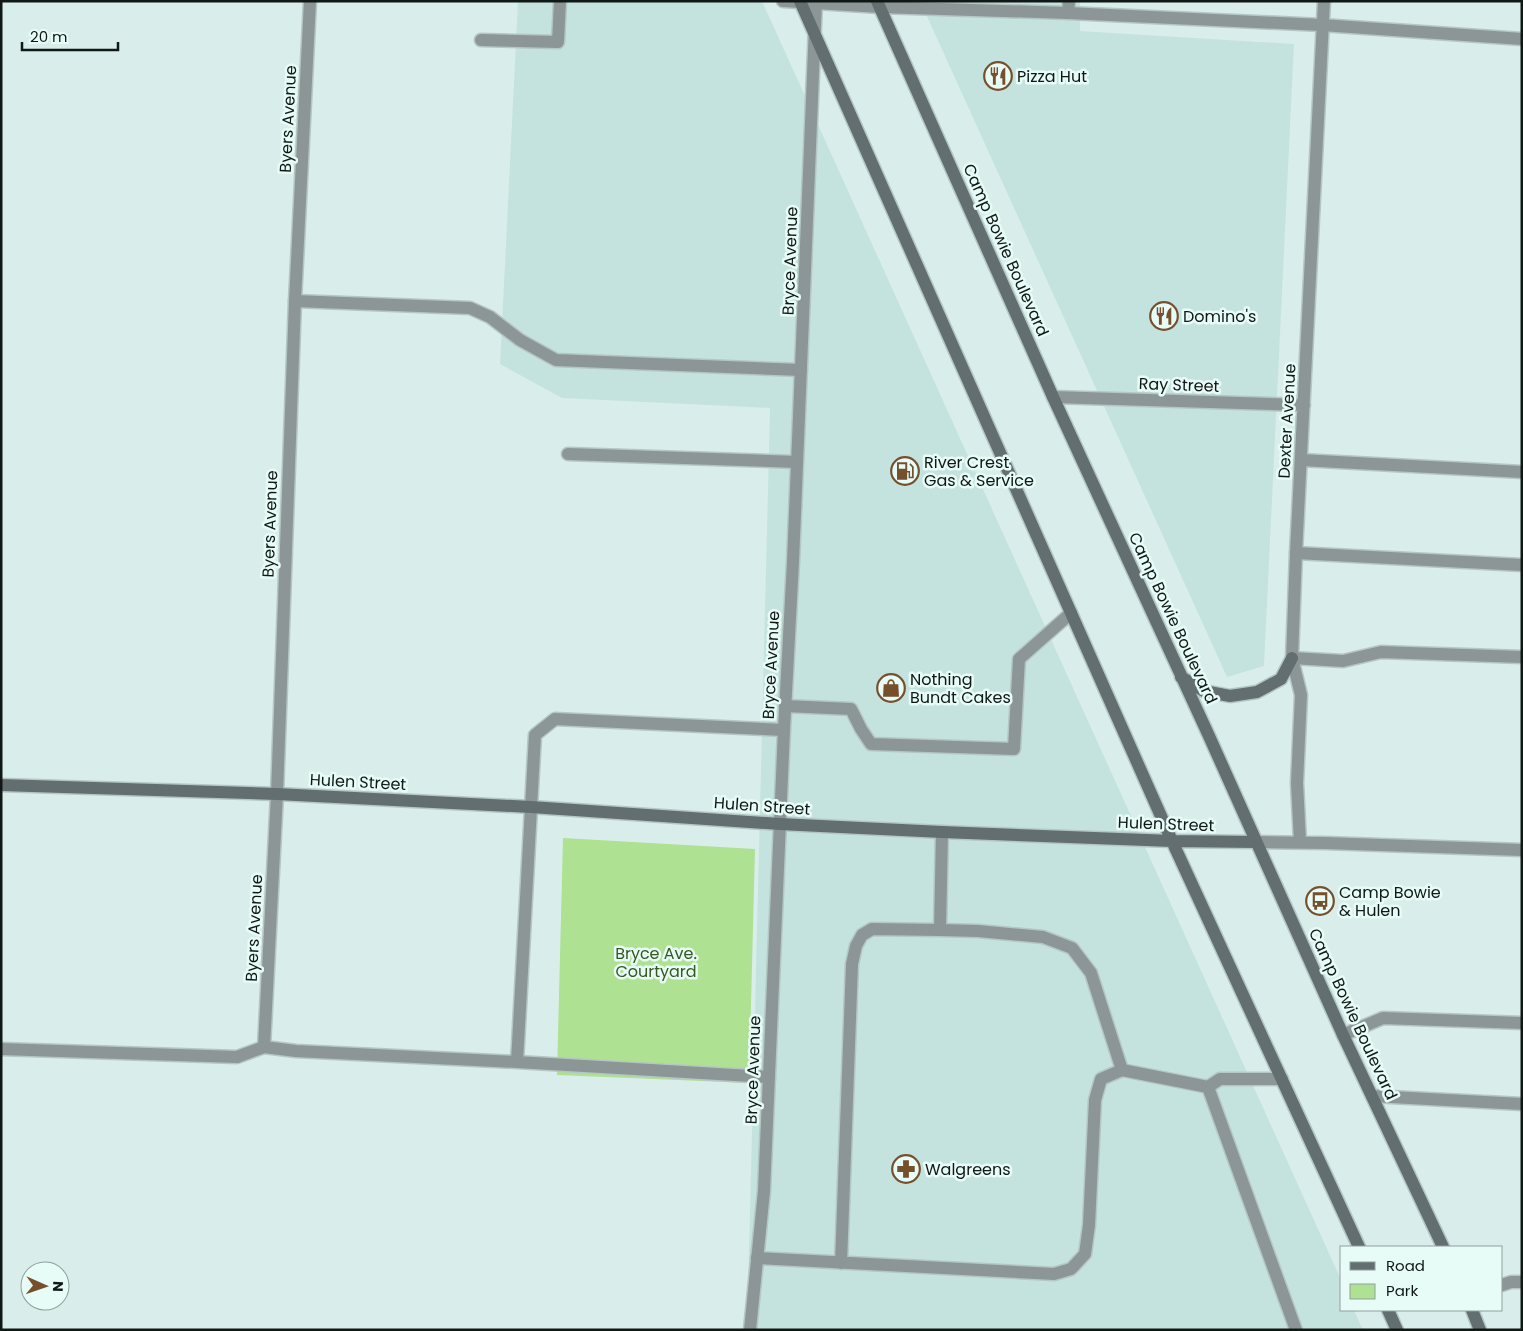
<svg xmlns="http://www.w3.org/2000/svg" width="1523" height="1331" font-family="Poppins,sans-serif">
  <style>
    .built { fill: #c5e3de }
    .green { fill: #aee191 }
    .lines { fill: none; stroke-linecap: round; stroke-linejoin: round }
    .service-casing { stroke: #b5c7c4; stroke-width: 15 }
    .minor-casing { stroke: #b5c7c4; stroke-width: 15 }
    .tertiary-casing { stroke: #b5c7c4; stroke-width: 15 }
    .secondary-casing { stroke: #b5c7c4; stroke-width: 15 }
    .service { stroke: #8d9697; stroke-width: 12 }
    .minor { stroke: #8d9697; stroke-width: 12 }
    .tertiary { stroke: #8d9697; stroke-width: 12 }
    .secondary { stroke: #626e70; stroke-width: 12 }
    .labels { text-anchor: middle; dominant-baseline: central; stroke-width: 5; stroke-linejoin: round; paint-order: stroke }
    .poi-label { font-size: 16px; fill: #101816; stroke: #e7fbf7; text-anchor: start }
    .street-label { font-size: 16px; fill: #101816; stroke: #e7fbf7 }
    .park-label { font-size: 16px; fill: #35581e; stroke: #e7fbf7 }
  </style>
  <rect width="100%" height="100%" fill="#d9eeea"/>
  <path class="built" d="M 518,1 L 762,1 L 1342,1282 L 1342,1310 L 1354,1310 L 1363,1330 L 747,1330 L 770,408 L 562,398 L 500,364 Z
    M 920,1 L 1080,1 L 1080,31 L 1294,44 L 1264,666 L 1227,677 Z"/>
  <path class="green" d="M 563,838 L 755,849 L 749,1083 L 557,1075 Z"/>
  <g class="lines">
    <defs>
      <path id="service" d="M 1068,13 L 1069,1
        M 481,40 L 558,42 L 560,1
        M 295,301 L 470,308 L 490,317 L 520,340 L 556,360 L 801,370
        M 568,454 L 797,462
        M 1301,460 L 1522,472
        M 1296,553 L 1522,565
        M 1292,658 L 1343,661 L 1381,652 L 1522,657
        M 785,706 L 851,709 L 861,729 L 871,744 L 1014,749 L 1019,659 L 1071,613
        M 942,832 L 940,930 L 978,931 L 1043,937 L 1072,948 L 1091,973 L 1122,1070
        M 1343,1035 L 1383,1018 L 1522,1023
        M 1,1049 L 237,1057 L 264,1047 L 296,1051 L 517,1062 L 769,1077
        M 517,1062 L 535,735 L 555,719 L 784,730
        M 1282,1079 L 1220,1079 L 1208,1087 L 1296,1330
        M 1372,1096 L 1522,1104
        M 757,1258 L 1054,1274 L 1071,1269 L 1085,1254 L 1089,1225 L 1095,1100 L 1101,1079 L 1122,1070 L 1208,1087
        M 841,1263 L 852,964 L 856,946 L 862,935 L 872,929 L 940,930
        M 1502,1285 L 1511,1282 L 1522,1282"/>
      <path id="minor" d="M 783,1 L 880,7 L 1068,13 L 1322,25 L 1522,39
        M 1053,397 L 1304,405
        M 1256,842 L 1325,843 L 1522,850
        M 1300,842 L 1297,783 L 1301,695 L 1292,658 L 1296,553 L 1324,1
        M 264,1047 L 277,794 L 295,301 L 310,1"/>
      <path id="tertiary" d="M 750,1330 L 764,1191 L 784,730 L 793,562 L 816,1"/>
      <path id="secondary" d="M 800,1 L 1172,841 L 1359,1247
        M 877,1 L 1053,397 L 1209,736 L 1343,1035 L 1443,1247
        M 1181,677 L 1204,691 L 1230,696 L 1257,692 L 1281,679 L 1292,658
        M 1,785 L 277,794 L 531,807 L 780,824 L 942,832 L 1172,841 L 1256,842
        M 1388,1310 L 1397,1330
        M 1472,1310 L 1480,1330"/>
    </defs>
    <use href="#service" class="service-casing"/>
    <use href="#minor" class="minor-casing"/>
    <use href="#tertiary" class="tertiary-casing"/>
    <use href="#secondary" class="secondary-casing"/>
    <use href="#service" class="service"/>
    <use href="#minor" class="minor"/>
    <use href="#tertiary" class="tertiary"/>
    <use href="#secondary" class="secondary"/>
  </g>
  <defs>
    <symbol id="restaurant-ring" viewBox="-11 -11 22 22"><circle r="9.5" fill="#e7fbf7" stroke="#76502c" stroke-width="1.5"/><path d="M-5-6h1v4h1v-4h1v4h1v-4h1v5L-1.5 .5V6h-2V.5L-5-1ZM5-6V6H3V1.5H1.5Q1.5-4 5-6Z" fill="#76502c"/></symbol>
    <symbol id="fuel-ring" viewBox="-11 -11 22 22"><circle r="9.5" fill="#e7fbf7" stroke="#76502c" stroke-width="1.5"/><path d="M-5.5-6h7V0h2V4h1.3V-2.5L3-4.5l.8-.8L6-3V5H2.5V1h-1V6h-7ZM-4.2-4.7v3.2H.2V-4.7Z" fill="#76502c"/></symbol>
    <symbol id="shop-ring" viewBox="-11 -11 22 22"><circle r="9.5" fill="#e7fbf7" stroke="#76502c" stroke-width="1.5"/><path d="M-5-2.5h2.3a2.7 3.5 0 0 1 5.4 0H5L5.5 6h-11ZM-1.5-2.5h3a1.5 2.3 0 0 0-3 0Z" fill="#76502c"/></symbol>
    <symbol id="bus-ring" viewBox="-11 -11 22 22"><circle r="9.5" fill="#e7fbf7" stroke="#76502c" stroke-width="1.5"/><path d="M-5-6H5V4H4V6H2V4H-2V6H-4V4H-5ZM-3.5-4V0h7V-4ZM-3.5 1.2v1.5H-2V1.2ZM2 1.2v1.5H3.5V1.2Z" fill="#76502c"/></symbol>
    <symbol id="pharmacy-ring" viewBox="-11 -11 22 22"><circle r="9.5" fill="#e7fbf7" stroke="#76502c" stroke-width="1.5"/><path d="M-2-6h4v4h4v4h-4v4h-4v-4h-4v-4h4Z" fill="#76502c"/></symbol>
  </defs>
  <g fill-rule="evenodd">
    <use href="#restaurant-ring" x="982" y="60" width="32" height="32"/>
    <use href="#restaurant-ring" x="1148" y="300" width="32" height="32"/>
    <use href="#fuel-ring" x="889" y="455" width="32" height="32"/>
    <use href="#shop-ring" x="875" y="672" width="32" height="32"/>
    <use href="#bus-ring" x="1304" y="885" width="32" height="32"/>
    <use href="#pharmacy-ring" x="890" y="1153" width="32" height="32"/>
  </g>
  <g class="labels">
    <g class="poi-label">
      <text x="1017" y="76">Pizza Hut</text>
      <text x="1183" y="316">Domino's</text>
      <text x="924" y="462">River Crest<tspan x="924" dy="18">Gas &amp; Service</tspan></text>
      <text x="910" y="679">Nothing<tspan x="910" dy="18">Bundt Cakes</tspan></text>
      <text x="1339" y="892">Camp Bowie<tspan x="1339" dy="18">&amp; Hulen</tspan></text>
      <text x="925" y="1169">Walgreens</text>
    </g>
    <g class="street-label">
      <text transform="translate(288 119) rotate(-87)">Byers Avenue</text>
      <text transform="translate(1006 250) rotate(66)">Camp Bowie Boulevard</text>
      <text transform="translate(790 261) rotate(-88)">Bryce Avenue</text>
      <text transform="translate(1179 385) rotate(2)">Ray Street</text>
      <text transform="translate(1287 421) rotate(-87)">Dexter Avenue</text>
      <text transform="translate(270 524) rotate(-88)">Byers Avenue</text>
      <text transform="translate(1173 618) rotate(65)">Camp Bowie Boulevard</text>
      <text transform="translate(771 665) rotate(-87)">Bryce Avenue</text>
      <text transform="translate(358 782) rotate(3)">Hulen Street</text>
      <text transform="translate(762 806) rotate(4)">Hulen Street</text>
      <text transform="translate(1166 824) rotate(2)">Hulen Street</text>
      <text transform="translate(254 928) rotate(-87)">Byers Avenue</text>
      <text transform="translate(1353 1014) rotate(65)">Camp Bowie Boulevard</text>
      <text transform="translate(753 1070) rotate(-88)">Bryce Avenue</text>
    </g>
    <g class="park-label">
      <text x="656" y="953">Bryce Ave.<tspan x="656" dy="18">Courtyard</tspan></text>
    </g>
  </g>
  <rect width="1523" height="1331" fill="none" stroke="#101816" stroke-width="5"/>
  <rect x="1340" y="1246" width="162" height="65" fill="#e7fbf7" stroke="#91a09d"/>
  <rect x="1350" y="1262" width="25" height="8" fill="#626e70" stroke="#91a09d"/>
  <text x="1386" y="1271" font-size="15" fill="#101816">Road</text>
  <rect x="1350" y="1284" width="25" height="15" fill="#aee191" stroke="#91a09d"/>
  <text x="1386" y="1296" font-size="15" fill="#101816">Park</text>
  <g transform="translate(45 1286) rotate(92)"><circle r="24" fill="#e7fbf7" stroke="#91a09d"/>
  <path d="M0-4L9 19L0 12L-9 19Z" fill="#76502c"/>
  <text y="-8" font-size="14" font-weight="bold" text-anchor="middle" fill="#101816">N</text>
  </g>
  <path d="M22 42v8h96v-8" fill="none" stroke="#101816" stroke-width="2.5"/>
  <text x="30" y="42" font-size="15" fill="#101816" stroke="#e7fbf7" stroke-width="4" paint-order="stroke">20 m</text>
</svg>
